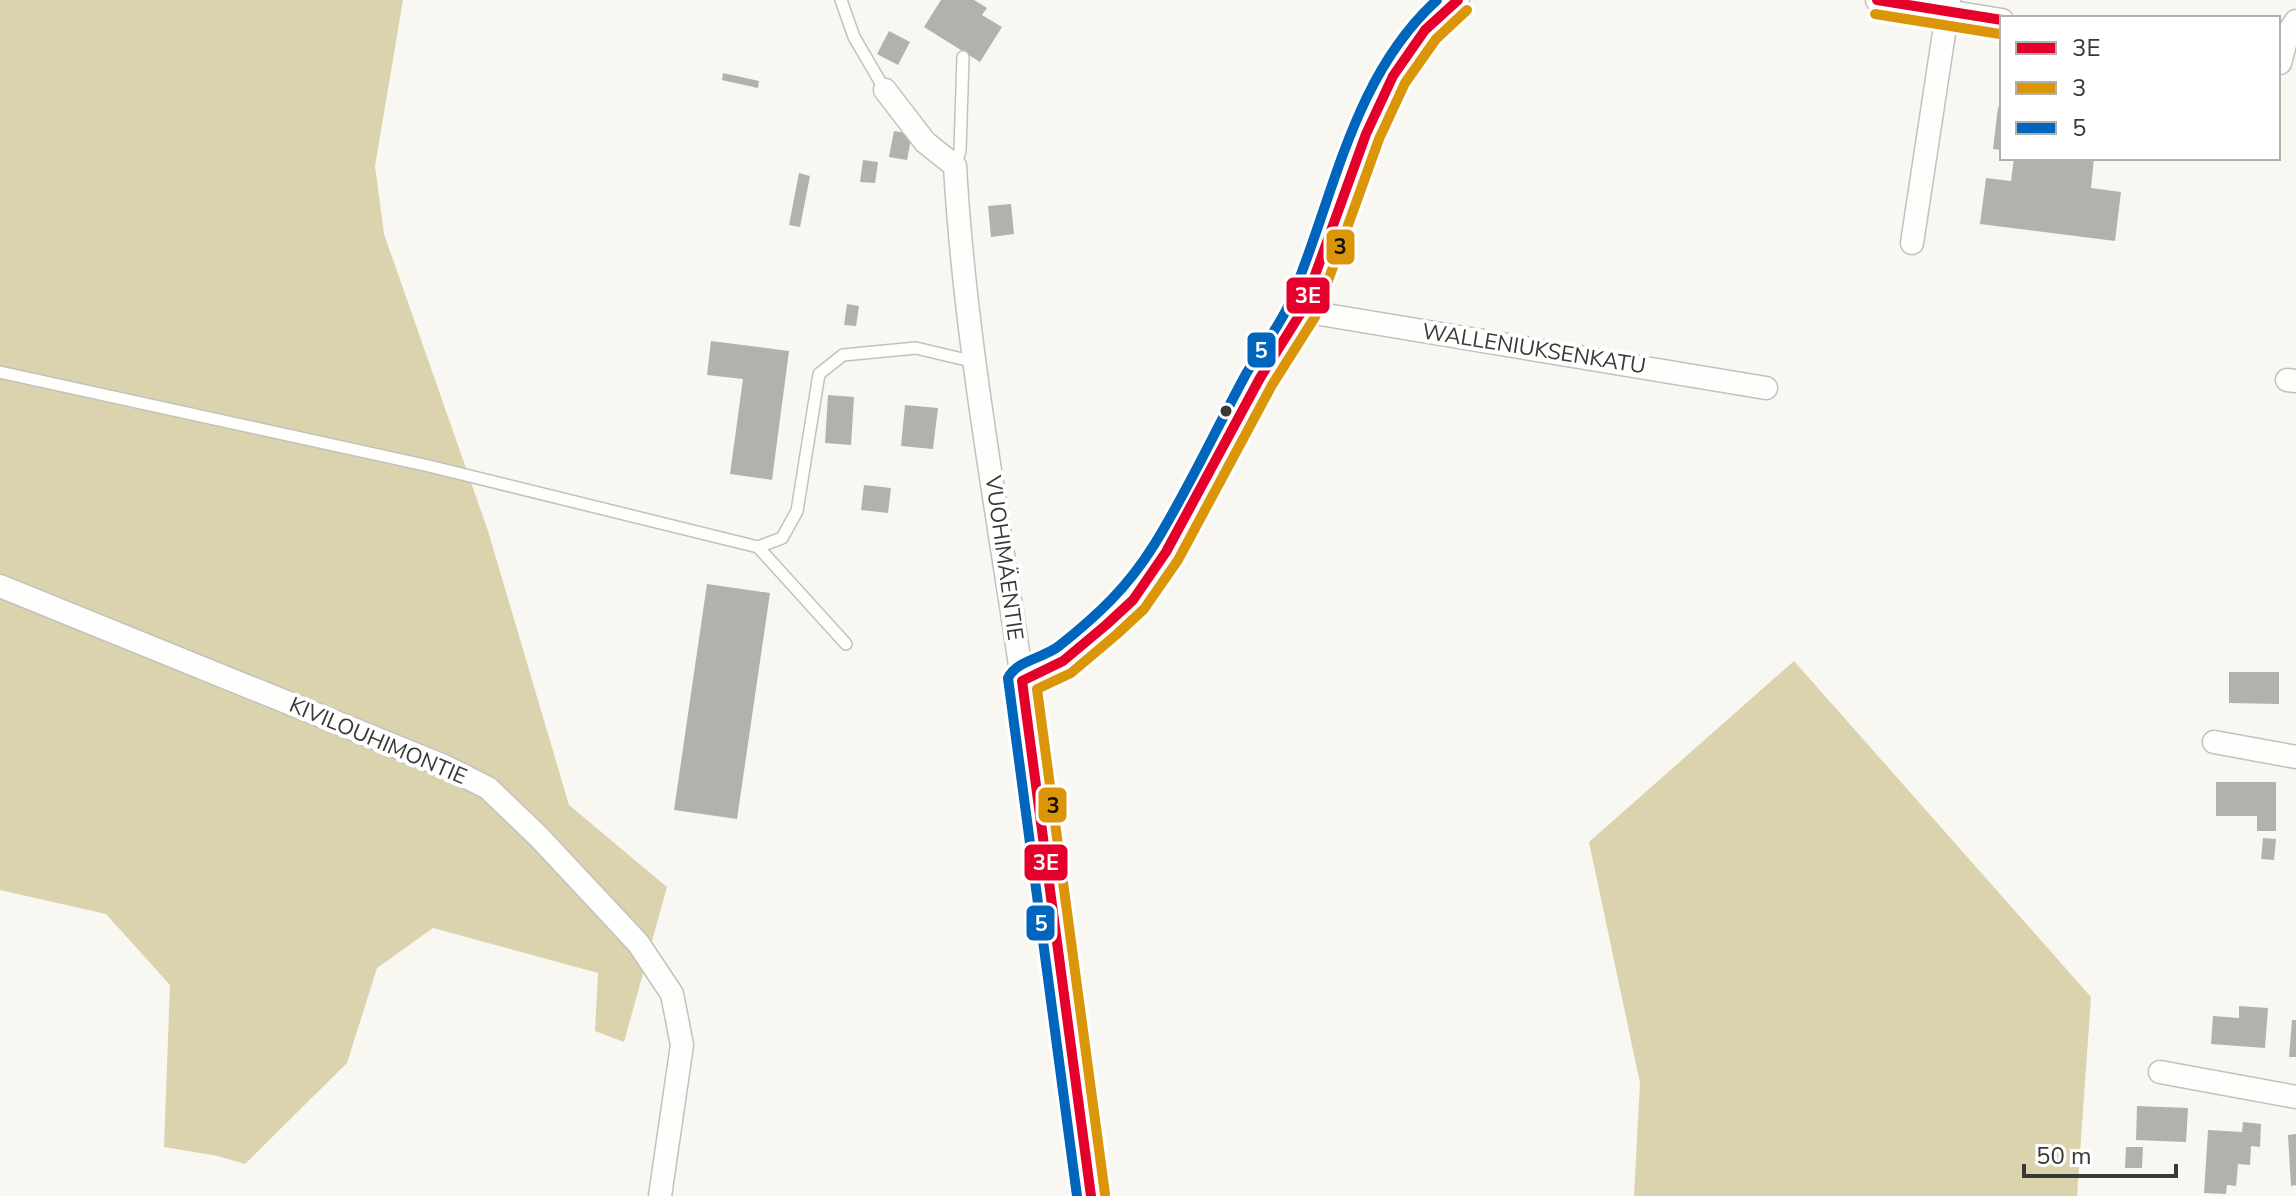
<svg xmlns="http://www.w3.org/2000/svg" width="2296" height="1196" font-family="'Nunito Sans',sans-serif">
  <style>
    .forest { fill: #dbd3ae }
    .building { fill: #b3b1ae }
    .lines { fill: none; stroke-linecap: round; stroke-linejoin: round }
    .service-casing { stroke: #c2c1bd; stroke-width: 14 }
    .minor-casing { stroke: #c2c1bd; stroke-width: 25 }
    .service { stroke: #fefefd; stroke-width: 11 }
    .minor { stroke: #fefefd; stroke-width: 22 }
    .bus-1-casing { stroke: #fff; stroke-width: 16 }
    .bus-2-casing { stroke: #fff; stroke-width: 16 }
    .bus-3-casing { stroke: #fff; stroke-width: 16 }
    .bus-1 { stroke: #e4002b; stroke-width: 10 }
    .bus-2 { stroke: #da9608; stroke-width: 10 }
    .bus-3 { stroke: #0065bd; stroke-width: 10 }
    .bus-dot { fill: #393936; stroke: #fff; stroke-width: 3 }
    .labels { text-anchor: middle; dominant-baseline: central; stroke-width: 8; stroke-linejoin: round; paint-order: stroke }
    .street-label { font-size: 22px; fill: #393936; stroke: #fff }
    .line-badge { stroke: #fff; stroke-width: 3 }
    .badge-label { font-size: 22px; text-anchor: middle; font-weight: bold; fill: #fff }
    .pale-badge-label { font-size: 22px; text-anchor: middle; font-weight: bold; fill: #111 }
  </style>
  <rect width="100%" height="100%" fill="#f8f7f2"/>
  <path class="forest" d="M 0,0 L 403,0 L 375,166 L 384,234 L 488,531 L 569,805 L 667,887 L 624,1042 L 595,1031 L 598,973 L 433,928 L 377,968 L 347,1063 L 245,1164 L 218,1156 L 164,1147 L 170,985 L 106,914 L 0,890 Z
    M 1794,661 L 2091,997 L 2077,1196 L 1634,1196 L 1640,1083 L 1589,842 Z"/>
  <path class="building" d="M 941,0 L 974,0 L 987,8 L 982,15 L 1002,27 L 980,62 L 924,27 Z
    M 889,31 L 910,42 L 898,65 L 877,54 Z
    M 723,73 L 759,81 L 758,88 L 722,80 Z
    M 1998,107 L 2002,108 L 2002,150 L 1993,149 Z
    M 894,131 L 912,134 L 907,160 L 889,157 Z
    M 2014,158 L 2094,158 L 2091,188 L 2121,192 L 2115,241 L 1980,224 L 1986,178 L 2011,181 Z
    M 863,160 L 878,162 L 875,183 L 860,182 Z
    M 799,173 L 810,176 L 800,227 L 789,225 Z
    M 1011,204 L 1014,234 L 991,237 L 988,206 Z
    M 847,304 L 859,306 L 856,326 L 844,325 Z
    M 711,341 L 789,351 L 772,480 L 730,474 L 743,379 L 707,375 Z
    M 828,395 L 854,397 L 851,445 L 825,443 Z
    M 905,405 L 938,408 L 933,449 L 901,446 Z
    M 864,485 L 891,488 L 888,513 L 861,510 Z
    M 707,584 L 770,593 L 737,819 L 674,810 Z
    M 2229,672 L 2279,672 L 2279,704 L 2229,703 Z
    M 2216,782 L 2276,782 L 2276,831 L 2257,831 L 2257,816 L 2216,816 Z
    M 2263,838 L 2276,839 L 2274,860 L 2261,859 Z
    M 2239,1006 L 2268,1008 L 2265,1048 L 2211,1044 L 2213,1016 L 2239,1018 Z
    M 2292,1020 L 2296,1020 L 2296,1057 L 2289,1057 Z
    M 2137,1106 L 2188,1108 L 2186,1142 L 2136,1140 Z
    M 2243,1122 L 2261,1124 L 2260,1147 L 2251,1146 L 2250,1165 L 2238,1164 L 2236,1186 L 2227,1185 L 2226,1194 L 2204,1193 L 2208,1130 L 2242,1132 Z
    M 2296,1134 L 2296,1185 L 2291,1186 L 2288,1135 Z
    M 2126,1147 L 2143,1147 L 2142,1168 L 2125,1168 Z"/>
  <g class="lines">
    <defs>
      <path id="service" d="M 841,0 L 854,37 L 885,90
        M 955,166 L 960,151 L 963,57
        M 0,372 L 429,466 L 758,547 L 782,538 L 797,511 L 819,374 L 843,355 L 916,348 L 975,362
        M 758,547 L 846,644"/>
      <path id="minor" d="M 1877,0 L 2002,20
        M 2280,63 L 2288,33 L 2296,21
        M 885,90 L 925,142 L 955,166 C 964,326 993,486 1017,645 C 1044,828 1067,1012 1091,1196
        M 1912,243 L 1949,0
        M 1302,311 L 1766,388
        M 2287,380 L 2296,381
        M 0,586 L 444,766 L 488,788 L 539,837 L 638,943 L 672,994 L 682,1045 L 660,1196
        M 1022,681 L 1063,661 L 1106,625 L 1133,600 L 1166,552 L 1260,378 L 1302,311 L 1366,134 L 1393,76 L 1425,30 L 1458,0
        M 2214,742 L 2296,757
        M 2160,1072 L 2296,1097"/>
    </defs>
    <use href="#service" class="service-casing"/>
    <use href="#minor" class="minor-casing"/>
    <use href="#service" class="service"/>
    <use href="#minor" class="minor"/>
    <defs>
      <path id="bus-1" d="M 1877,0 L 2002,20
        M 1091,1196 L 1022,681 L 1063,661 L 1106,625 L 1133,600 L 1166,552 L 1260,378 L 1302,311 L 1366,134 L 1393,76 L 1425,30 L 1458,0"/>
      <path id="bus-2" d="M 1875,14 L 2000,34
        M 1105,1194 L 1037,689 L 1071,673 L 1116,635 L 1144,609 L 1178,560 L 1272,385 L 1315,317 L 1379,139 L 1405,83 L 1436,39 L 1467,10"/>
      <path id="bus-3" d="M 1077,1196 L 1008,678 C 1017,660 1044,658 1059,646 C 1098,615 1127,588 1154,545 C 1188,490 1215,431 1246,374 C 1260,350 1279,328 1290,302 C 1334,199 1351,78 1437,0"/>
    </defs>
    <use href="#bus-1" class="bus-1-casing"/>
    <use href="#bus-2" class="bus-2-casing"/>
    <use href="#bus-3" class="bus-3-casing"/>
    <use href="#bus-1" class="bus-1"/>
    <use href="#bus-2" class="bus-2"/>
    <use href="#bus-3" class="bus-3"/>
  </g>
  <circle class="bus-dot" cx="1226" cy="411" r="7"/>
  <g class="labels">
    <g class="street-label">
      <text transform="translate(1534 349) rotate(9)">WALLENIUKSENKATU</text>
      <text transform="translate(1004 558) rotate(82)">VUOHIMÄENTIE</text>
      <text transform="translate(378 741) rotate(23)">KIVILOUHIMONTIE</text>
    </g>
  </g>
  <g class="line-badge">
    <rect x="1325" y="228" width="31" height="38" rx="8" fill="#da9608"/>
    <rect x="1285" y="276" width="46" height="39" rx="8" fill="#e4002b"/>
    <rect x="1246" y="331" width="31" height="38" rx="8" fill="#0065bd"/>
    <rect x="1037" y="786" width="31" height="38" rx="8" fill="#da9608"/>
    <rect x="1023" y="843" width="46" height="39" rx="8" fill="#e4002b"/>
    <rect x="1025" y="904" width="31" height="38" rx="8" fill="#0065bd"/>
  </g>
  <g class="badge-label">
    <text x="1308" y="303">3E</text>
    <text x="1261" y="358">5</text>
    <text x="1046" y="870">3E</text>
    <text x="1041" y="931">5</text>
  </g>
  <g class="pale-badge-label">
    <text x="1340" y="254">3</text>
    <text x="1053" y="813">3</text>
  </g>
  <rect x="2000" y="16" width="280" height="144" fill="#ffffff" stroke="#b0b0af" stroke-width="2"/>
  <rect x="2016" y="42" width="40" height="12" fill="#e4002b" stroke="#b0b0af" stroke-width="2"/>
  <text x="2072" y="56" font-size="24" fill="#393936">3E</text>
  <rect x="2016" y="82" width="40" height="12" fill="#da9608" stroke="#b0b0af" stroke-width="2"/>
  <text x="2072" y="96" font-size="24" fill="#393936">3</text>
  <rect x="2016" y="122" width="40" height="12" fill="#0065bd" stroke="#b0b0af" stroke-width="2"/>
  <text x="2072" y="136" font-size="24" fill="#393936">5</text>
  <path d="M2024 1164v12h152v-12" fill="none" stroke="#393936" stroke-width="4"/>
  <text x="2036" y="1164" font-size="24" fill="#393936" stroke="#ffffff" stroke-width="6" paint-order="stroke">50 m</text>
</svg>
